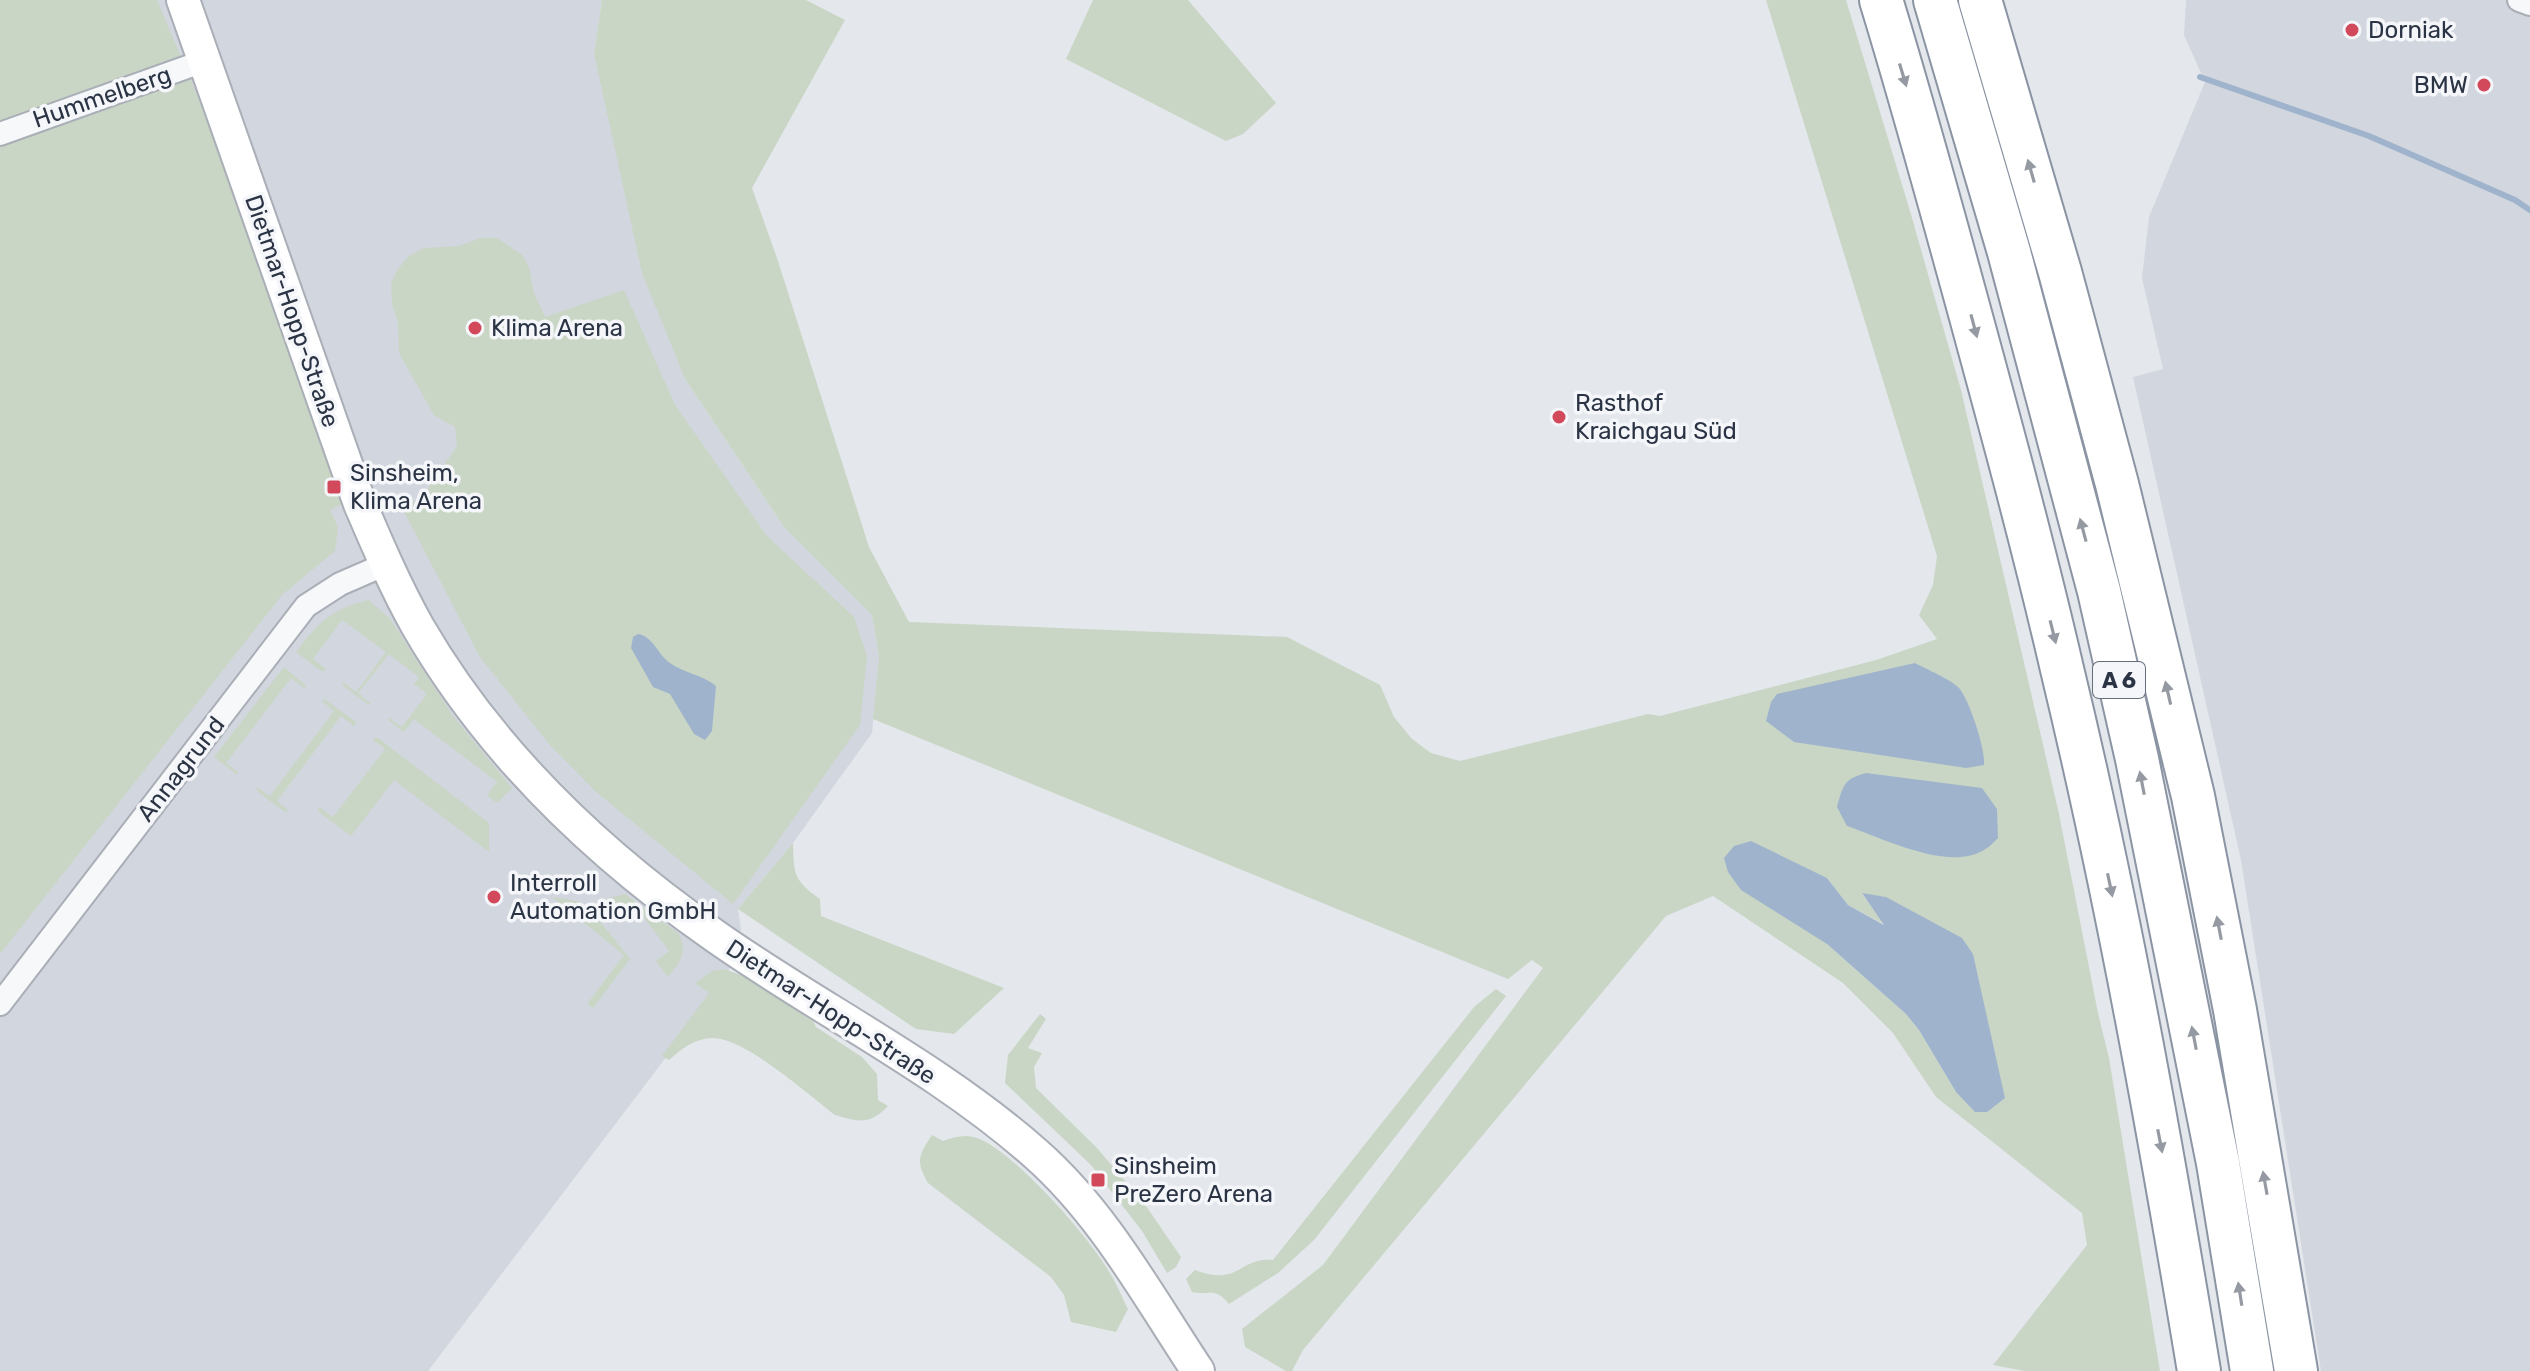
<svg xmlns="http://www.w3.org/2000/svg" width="2530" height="1371" font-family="Rubik,sans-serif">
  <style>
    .built { fill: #d2d6de }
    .green { fill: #c9d6c5; fill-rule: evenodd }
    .water { fill: #9fb4cc }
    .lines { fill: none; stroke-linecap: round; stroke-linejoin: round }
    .stream { stroke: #9fb4cc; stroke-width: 6 }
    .street-casing { stroke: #a9aeb7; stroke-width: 26 }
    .secondary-casing { stroke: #a9aeb7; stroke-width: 36 }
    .highway-casing { stroke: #8b94a3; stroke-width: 46 }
    .street { stroke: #f7f8fa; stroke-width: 22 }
    .secondary { stroke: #fff; stroke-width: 32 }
    .highway { stroke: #fff; stroke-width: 42 }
    .oneway { fill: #959aa2 }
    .poi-dot { fill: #d1495b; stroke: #f4f6f9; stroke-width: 3 }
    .labels { text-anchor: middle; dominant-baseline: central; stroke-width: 7; stroke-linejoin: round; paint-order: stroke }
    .shield { fill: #f4f6f9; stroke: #676e7b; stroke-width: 2 }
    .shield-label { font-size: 22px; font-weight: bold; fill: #2b3445 }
    .poi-label { font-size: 24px; fill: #2b3445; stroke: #f4f6f9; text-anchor: start }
    .street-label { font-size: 24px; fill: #2b3445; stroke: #f4f6f9 }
  </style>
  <rect width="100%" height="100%" fill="#e4e7ec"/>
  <path class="built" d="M 0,0 L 602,0 L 594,53 L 685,379 L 784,527 L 872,615 L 879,657 L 872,733 L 793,843 L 738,909 L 741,929 L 727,977 L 428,1371 L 0,1371 Z
    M 2186,0 L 2530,0 L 2530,1371 L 2321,1371 L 2241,860 L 2133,377 L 2163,369 L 2142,278 L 2149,217 L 2205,82 L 2184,35 Z"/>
  <path class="green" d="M 0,0 L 157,0 L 208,121 L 343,504 L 330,510 L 338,527 L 335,551 L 282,595 L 0,954 Z
    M 602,0 L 806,0 L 845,20 L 752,188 L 777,258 L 869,547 L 909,622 L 1287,637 L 1380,685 L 1394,717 L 1412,739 L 1431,753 L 1460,761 L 1648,714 L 1660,716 L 1876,660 L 1937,639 L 1919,615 L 1933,585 L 1937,556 L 1766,0 L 1846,0 L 1910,211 L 1961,390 L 2059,814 L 2098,1013 L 2109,1058 L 2160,1371 L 2025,1371 L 1993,1365 L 2087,1245 L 2082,1213 L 1936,1097 L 1893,1033 L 1843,983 L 1713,896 L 1666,916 L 1303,1350 L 1292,1371 L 1286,1371 L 1245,1347 L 1242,1329 L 1323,1265 L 1543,968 L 1532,960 L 1508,979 L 873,719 L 879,657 L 872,615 L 784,527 L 685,379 L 642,273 L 594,53 ZM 1827,878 L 1848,905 L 1887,926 L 1862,894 L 1886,897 L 1963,1098 L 1956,1092 L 1919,1030 L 1906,1014 L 1827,944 Z
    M 1093,0 L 1188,0 L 1276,103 L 1243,134 L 1226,141 L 1066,59 Z
    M 481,238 L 497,238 L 522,255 L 529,267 L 534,293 L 545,317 L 624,290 L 675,405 L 767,536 L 854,617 L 867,656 L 860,725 L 733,904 L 595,791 L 549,744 L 480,657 L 401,506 L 421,498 L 457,446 L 455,427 L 434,415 L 399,353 L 398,322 L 392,304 L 391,284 L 397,270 L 409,256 L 424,248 L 459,246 Z
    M 369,600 L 390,619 L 453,716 L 512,788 L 497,803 L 487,795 L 497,782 L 414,719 L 404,732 L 387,719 L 389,718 L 402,727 L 427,694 L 414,684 L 419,677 L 389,654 L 358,693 L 371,704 L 369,705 L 342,685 L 344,683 L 356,692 L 386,652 L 342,620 L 313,659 L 326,669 L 324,671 L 321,671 L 296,652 C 319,622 331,609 369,600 Z
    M 284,667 L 306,686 L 304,688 L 291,678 L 226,763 L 239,773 L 236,774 L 214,757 Z
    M 324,699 L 355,721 L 356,724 L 354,726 L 341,716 L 277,801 L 289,811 L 285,812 L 257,791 L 256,787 L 270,796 L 334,711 L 322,701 Z
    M 374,738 L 378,738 L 489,823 L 489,852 L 394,780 L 351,836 L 318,811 L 319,807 L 333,817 L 385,749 L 373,740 Z
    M 793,843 C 794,874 793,880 820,899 L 821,916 L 1004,988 L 954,1034 L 916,1029 L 738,909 Z
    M 625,894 L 678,933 C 689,952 680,962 668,977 L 656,961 L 669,951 L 640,912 L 625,922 L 606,899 Z
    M 552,897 L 581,902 L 603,925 L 630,959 L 593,1008 L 587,1004 L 624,955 Z
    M 724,969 L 744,976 L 813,1021 L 816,1027 L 862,1057 L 877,1074 L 878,1100 L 888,1106 C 870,1125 859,1122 835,1115 C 809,1095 745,1038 713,1038 C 695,1038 681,1049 669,1060 L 662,1056 L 709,993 L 695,983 L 712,971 Z
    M 1496,989 L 1506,996 L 1314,1240 L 1278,1273 L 1229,1304 C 1215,1286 1210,1296 1192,1292 L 1186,1279 L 1195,1270 C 1240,1287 1238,1257 1273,1260 L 1474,1007 Z
    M 1040,1014 L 1046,1019 L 1028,1048 L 1042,1053 L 1034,1067 L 1036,1088 L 1097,1148 L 1144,1203 L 1181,1257 L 1176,1267 L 1167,1273 L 1142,1231 L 1091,1165 L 1005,1083 L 1008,1055 Z
    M 932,1135 L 943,1141 C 957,1136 969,1133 984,1141 C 1021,1160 1091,1239 1111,1275 C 1118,1286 1122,1298 1128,1309 L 1116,1332 L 1071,1322 L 1064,1295 L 1051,1277 L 928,1183 C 915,1160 919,1155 932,1135 Z"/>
  <path class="water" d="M 638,634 C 653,636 658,655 670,663 C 684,673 703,675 716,686 L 712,731 L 705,740 L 694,734 L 670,694 L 653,687 L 631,648 L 633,637 Z
    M 1915,663 C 1926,669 1952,680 1959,688 C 1969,699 1986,750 1984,765 L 1966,768 L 1794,742 L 1766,721 L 1771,702 L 1777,694 Z
    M 1866,773 L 1982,788 L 1997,809 L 1998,838 C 1994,842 1989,847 1984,850 C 1949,872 1882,838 1847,826 L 1837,807 C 1843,785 1844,779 1866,773 Z
    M 1751,841 L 1827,878 L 1848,905 L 1884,925 L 1862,893 L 1886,897 L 1962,938 L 1973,954 L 2005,1098 L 1987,1112 L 1975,1112 L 1956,1092 L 1919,1030 L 1906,1014 L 1827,944 L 1741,890 L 1728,872 L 1724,858 L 1734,846 Z"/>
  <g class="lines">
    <path class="stream" d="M 2200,77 L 2369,136 L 2515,200 L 2530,210"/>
    <defs>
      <path id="street" d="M 2519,0 L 2530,4
        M 0,134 L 204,61
        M 0,1004 L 306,606 L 340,584 L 386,564"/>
      <path id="secondary" d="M 183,0 L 360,504 C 378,546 396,588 418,627 C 491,753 596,853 715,936 C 820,1010 939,1068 1036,1154 C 1104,1214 1148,1296 1198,1371"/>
      <path id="highway" d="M 1881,0 C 1912,101 1940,204 1968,306 C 2001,427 2034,548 2062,669 C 2118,901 2160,1136 2199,1371
        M 1935,0 L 2009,252 L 2099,591 L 2137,759 L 2218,1163 L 2252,1371
        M 1980,0 L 2060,272 L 2117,484 L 2193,796 L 2235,1010 L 2296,1371"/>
    </defs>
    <use href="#street" class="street-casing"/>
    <use href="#secondary" class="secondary-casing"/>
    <use href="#highway" class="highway-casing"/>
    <use href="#street" class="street"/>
    <use href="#secondary" class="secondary"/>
    <use href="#highway" class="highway"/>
  </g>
  <defs><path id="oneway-solid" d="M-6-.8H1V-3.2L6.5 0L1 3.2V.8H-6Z" transform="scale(2)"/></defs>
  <g class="oneway">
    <use href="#oneway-solid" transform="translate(1903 75) rotate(73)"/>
    <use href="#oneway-solid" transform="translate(2031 171) rotate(-106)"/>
    <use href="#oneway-solid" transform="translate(1974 326) rotate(75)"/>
    <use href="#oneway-solid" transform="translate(2083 530) rotate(-105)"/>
    <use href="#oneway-solid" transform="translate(2053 632) rotate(76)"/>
    <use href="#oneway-solid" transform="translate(2168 693) rotate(-103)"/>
    <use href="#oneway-solid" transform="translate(2142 783) rotate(-101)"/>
    <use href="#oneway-solid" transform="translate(2110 885) rotate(78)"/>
    <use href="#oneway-solid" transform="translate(2219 928) rotate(-101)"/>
    <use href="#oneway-solid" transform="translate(2194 1038) rotate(-101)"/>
    <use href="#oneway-solid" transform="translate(2160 1141) rotate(79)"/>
    <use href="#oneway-solid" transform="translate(2265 1183) rotate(-100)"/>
    <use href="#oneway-solid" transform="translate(2240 1294) rotate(-99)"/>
  </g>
  <g class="poi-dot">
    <circle cx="2352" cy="30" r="8"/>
    <circle cx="2484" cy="85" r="8"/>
    <circle cx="475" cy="328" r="8"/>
    <circle cx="1559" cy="417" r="8"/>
    <rect x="326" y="479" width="16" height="16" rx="4"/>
    <circle cx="494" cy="897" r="8"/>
    <rect x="1090" y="1172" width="16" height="16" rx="4"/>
  </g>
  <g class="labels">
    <rect class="shield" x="2093" y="662" width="52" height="36" rx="6"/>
    <g class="shield-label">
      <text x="2119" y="680">A 6</text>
    </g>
    <g class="poi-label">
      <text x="2368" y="30">Dorniak</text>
      <text x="2468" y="85" text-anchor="end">BMW</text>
      <text x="491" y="328">Klima Arena</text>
      <text x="1575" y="403">Rasthof<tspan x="1575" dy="28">Kraichgau Süd</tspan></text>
      <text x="350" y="473">Sinsheim,<tspan x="350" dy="28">Klima Arena</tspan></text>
      <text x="510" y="883">Interroll<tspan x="510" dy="28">Automation GmbH</tspan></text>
      <text x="1114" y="1166">Sinsheim<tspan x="1114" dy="28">PreZero Arena</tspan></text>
    </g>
    <g class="street-label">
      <text transform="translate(102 97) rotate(-19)">Hummelberg</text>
      <text transform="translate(292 311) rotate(71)">Dietmar-Hopp-Straße</text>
      <text transform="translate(181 769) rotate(-52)">Annagrund</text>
      <text transform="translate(831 1012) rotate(33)">Dietmar-Hopp-Straße</text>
    </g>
  </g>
</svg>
